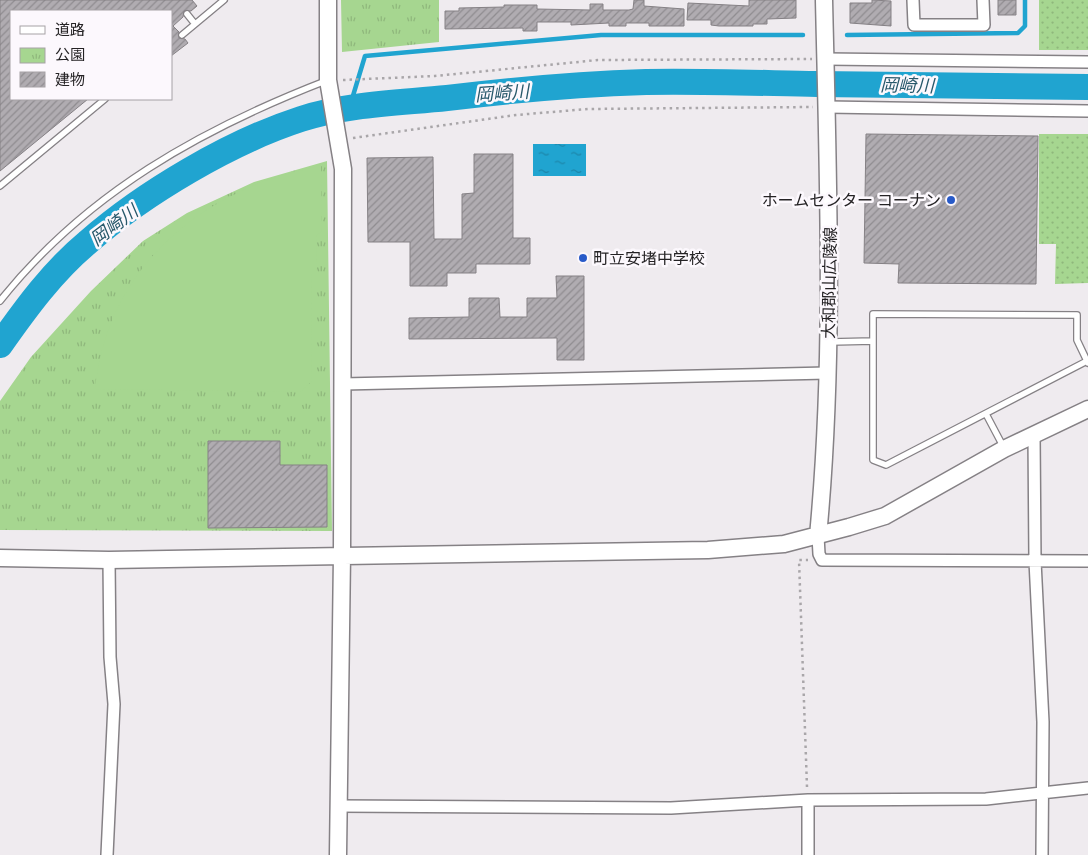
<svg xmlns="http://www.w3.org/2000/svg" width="1088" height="855" font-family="'Archivo Narrow','Noto Sans JP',sans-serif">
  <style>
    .grass { fill: url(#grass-dots) }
    .park { fill: url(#park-tufts) }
    .pitch { fill: #a6d690 }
    .water { fill: url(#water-ripples) }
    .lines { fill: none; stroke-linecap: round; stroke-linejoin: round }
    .stream { stroke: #20a4d0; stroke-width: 4.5 }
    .river { stroke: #20a4d0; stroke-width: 26 }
    .building { fill: url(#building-hatch); stroke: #858185 }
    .lane-casing { stroke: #858185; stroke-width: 8 }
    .street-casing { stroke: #858185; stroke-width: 14 }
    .secondary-casing { stroke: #858185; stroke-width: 19 }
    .path { stroke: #a9a6a9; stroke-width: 2.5; stroke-dasharray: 2.5 4; stroke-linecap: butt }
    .lane { stroke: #fff; stroke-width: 5.5 }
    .street { stroke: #fff; stroke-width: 11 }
    .secondary { stroke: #fff; stroke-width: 16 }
    .poi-dot { fill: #285ac8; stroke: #fcf8fd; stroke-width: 2 }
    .labels { text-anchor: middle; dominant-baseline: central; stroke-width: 5; stroke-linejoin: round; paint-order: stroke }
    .poi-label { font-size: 16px; fill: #242224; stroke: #fcf8fd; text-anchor: end }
    .street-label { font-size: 16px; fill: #242224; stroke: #fcf8fd }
    .water-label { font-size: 18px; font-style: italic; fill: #28586b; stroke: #fcf8fd }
  </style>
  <defs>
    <pattern id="grass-dots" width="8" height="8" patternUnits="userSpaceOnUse" patternTransform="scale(1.25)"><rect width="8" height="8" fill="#a6d690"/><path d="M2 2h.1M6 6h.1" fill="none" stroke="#8fb77c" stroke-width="1.8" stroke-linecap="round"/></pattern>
    <pattern id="park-tufts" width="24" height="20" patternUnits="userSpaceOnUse" patternTransform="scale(1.25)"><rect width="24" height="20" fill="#a6d690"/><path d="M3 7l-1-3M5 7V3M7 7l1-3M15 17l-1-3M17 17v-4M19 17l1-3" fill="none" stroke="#8fb77c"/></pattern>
    <pattern id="water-ripples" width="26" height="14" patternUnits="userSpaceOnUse" patternTransform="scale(1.25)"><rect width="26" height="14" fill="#20a4d0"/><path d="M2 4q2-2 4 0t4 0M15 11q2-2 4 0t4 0" fill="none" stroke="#1c85a9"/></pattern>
    <pattern id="building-hatch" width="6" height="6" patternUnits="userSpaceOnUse" patternTransform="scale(1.25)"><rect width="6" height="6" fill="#b0acb1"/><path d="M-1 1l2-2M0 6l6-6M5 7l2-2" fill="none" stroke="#8f8c90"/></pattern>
  </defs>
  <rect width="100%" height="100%" fill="#efebef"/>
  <path class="grass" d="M 1039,0 L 1088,0 L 1088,50 L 1039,50 Z
    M 1039,134 L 1088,134 L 1088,283 L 1055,284 L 1056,244 L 1039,244 Z"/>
  <path class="park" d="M 341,0 L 439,0 L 439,42 L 342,52 Z
    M 327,161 L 332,531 L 0,530 L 0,401 L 31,357 L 91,291 L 143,241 L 187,213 L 254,182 Z"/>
  <path class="pitch" d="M 321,165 L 322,230 L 316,237 L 317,272 L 311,272 L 312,381 L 300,392 L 95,389 C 106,285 175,212 273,178 C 288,173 305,170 321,165 Z"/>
  <path class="water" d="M 533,144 L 586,144 L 586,176 L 533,176 Z"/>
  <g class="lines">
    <path class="stream" d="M 847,35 L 1018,33 L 1025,26 L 1025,0
      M 349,109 L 365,56 L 601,35 L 803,35"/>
    <path class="river" d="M 0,345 C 26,308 53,271 88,242 C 144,193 230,142 301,119 C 347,104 399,103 447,98 C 513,90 580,84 646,82 C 703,81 760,83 817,84 C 907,85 998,86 1088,87"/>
  </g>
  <path class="building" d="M 0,0 L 192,0 L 197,6 L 191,11 L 184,11 L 183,17 L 173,26 L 179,32 L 179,38 L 185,39 L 188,43 L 171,56 L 171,11 L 11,11 L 11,99 L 88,99 L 0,171 Z
    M 634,0 L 644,0 L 644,6 L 684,9 L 684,26 L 649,26 L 649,23 L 626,23 L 626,26 L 609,26 L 609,23 L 571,25 L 571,22 L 537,22 L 537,31 L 523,31 L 523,28 L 445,29 L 445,11 L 459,11 L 459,8 L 504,7 L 504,5 L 537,5 L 537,9 L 590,10 L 590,4 L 603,4 L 603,10 L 629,10 L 633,9 Z
    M 749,0 L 796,0 L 796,18 L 767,19 L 767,24 L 753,24 L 753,26 L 719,26 L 711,25 L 711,20 L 687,20 L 688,3 L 749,6 Z
    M 872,0 L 891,1 L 891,26 L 850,23 L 850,3 L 872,3 Z
    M 998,0 L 1016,0 L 1016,15 L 998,15 Z
    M 866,134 L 1038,136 L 1036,284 L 898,283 L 899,264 L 864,263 Z
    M 474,154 L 513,154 L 513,238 L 530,238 L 530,264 L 476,264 L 476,273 L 447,273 L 447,286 L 410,286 L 410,242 L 368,242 L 367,158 L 433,157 L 434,239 L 462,239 L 462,194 L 474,193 Z
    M 556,276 L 584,276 L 584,360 L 557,360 L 557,338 L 409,339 L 409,318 L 469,317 L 469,298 L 499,298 L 500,317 L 527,317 L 527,298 L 557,298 Z
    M 208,441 L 280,441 L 280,465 L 327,465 L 327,527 L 208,528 Z"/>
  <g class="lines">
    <defs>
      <path id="lane" d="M 187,14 L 195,24
        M 182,35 L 224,0
        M 0,186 L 105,99
        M 0,301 C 86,193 201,129 328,80
        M 873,341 L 873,460 L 886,465 L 1087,361
        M 830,342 L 873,341 L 873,314 L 1077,315 L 1077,340 L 1088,363
        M 986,414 L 1004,448"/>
      <path id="street" d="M 913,0 L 914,25 L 984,25 L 983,0
        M 826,59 L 1088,62
        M 827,107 L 1088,111
        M 343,384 L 827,373
        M 1034,435 L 1035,561 L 1043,722 L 1042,855
        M 818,536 L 819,554 L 822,560 L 1088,561
        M 808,800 L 808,855
        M 338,806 L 671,808 L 808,800 L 986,799 L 1088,788
        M 107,855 L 114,704 L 110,657 L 109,560"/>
      <path id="secondary" d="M 328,0 L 328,80 L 343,169 L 342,555 L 338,855
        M 818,536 C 835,358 828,179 824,0
        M 0,558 L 109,560 L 708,550 L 784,544 L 849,527 L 885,516 L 1004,449 L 1088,409"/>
    </defs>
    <use href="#lane" class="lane-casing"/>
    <use href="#street" class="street-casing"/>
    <use href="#secondary" class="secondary-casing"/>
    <path class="path" d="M 343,80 L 435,76 L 598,60 L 812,59
      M 353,138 L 516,115 L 588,109 L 813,107
      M 807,787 L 799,560 L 808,560"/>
    <use href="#lane" class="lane"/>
    <use href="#street" class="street"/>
    <use href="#secondary" class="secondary"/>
  </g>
  <g class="poi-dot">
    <circle cx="951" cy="200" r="5"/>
    <circle cx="583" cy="258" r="5"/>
  </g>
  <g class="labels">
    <g class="poi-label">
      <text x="941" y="200">ホームセンター コーナン</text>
      <text x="593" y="258" text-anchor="start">町立安堵中学校</text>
    </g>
    <g class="street-label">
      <text transform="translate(829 283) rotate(-89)">大和郡山広陵線</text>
    </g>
    <g class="water-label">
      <text transform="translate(907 85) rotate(1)">岡崎川</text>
      <text transform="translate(502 93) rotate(-4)">岡崎川</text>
      <text transform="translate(114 225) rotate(-37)">岡崎川</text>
    </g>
  </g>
  <rect x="10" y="10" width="162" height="90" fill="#fcf8fd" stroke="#a6a2a6"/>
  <rect x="20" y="26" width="25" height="8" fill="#ffffff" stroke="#a6a2a6"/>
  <text x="55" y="35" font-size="15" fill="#242224">道路</text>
  <rect x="20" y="48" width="25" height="15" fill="url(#park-tufts)" stroke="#a6a2a6"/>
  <text x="55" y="60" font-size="15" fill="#242224">公園</text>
  <rect x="20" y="72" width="25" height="15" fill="url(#building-hatch)" stroke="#a6a2a6"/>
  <text x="55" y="85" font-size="15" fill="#242224">建物</text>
</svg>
